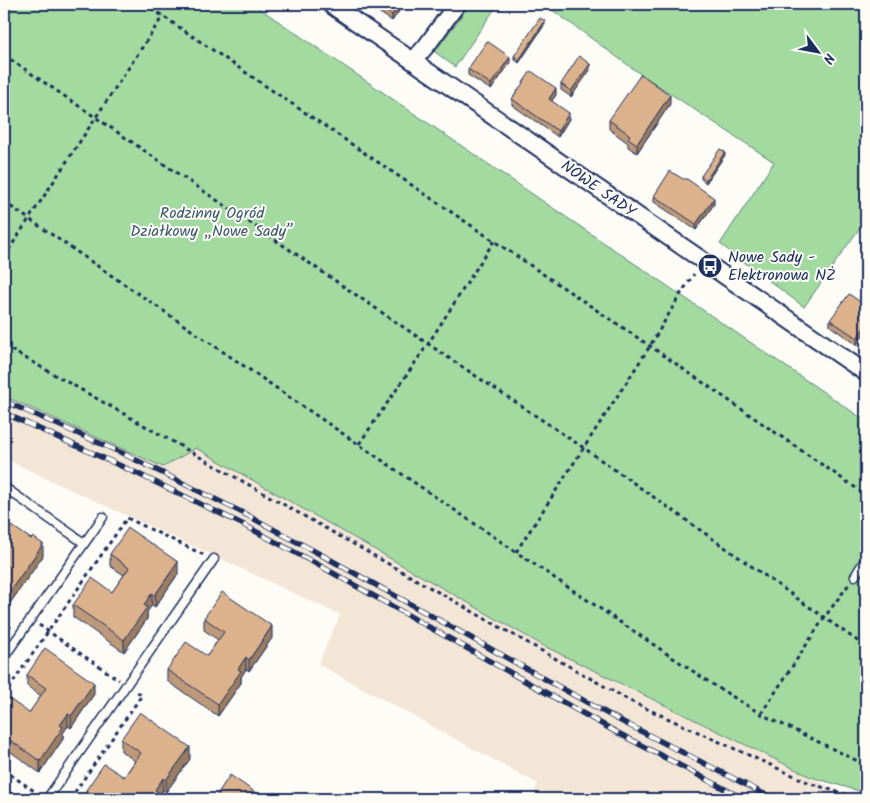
<svg xmlns="http://www.w3.org/2000/svg" width="870" height="803" font-family="Kalam,sans-serif">
  <style>
    .built { fill: #f3e6d7 }
    .green { fill: #a3da9f; stroke: #5f847e }
    .lines { fill: none; stroke-linecap: round; stroke-linejoin: round }
    .service-casing { stroke: #1b2f5e; stroke-width: 11 }
    .minor-casing { stroke: #1b2f5e; stroke-width: 20 }
    .path { stroke: #1b2f5e; stroke-width: 3; stroke-dasharray: 4 4; stroke-linecap: butt }
    .service { stroke: #fdfcf7; stroke-width: 8 }
    .minor { stroke: #fdfcf7; stroke-width: 16 }
    .rail-casing { stroke: #1b2f5e; stroke-width: 5.5 }
    .rail { stroke: #fdfcf7; stroke-width: 4; stroke-dasharray: 11; stroke-linecap: butt }
    .wall { fill: #bd9979; stroke: #1b2f5e }
    .shaded-wall { fill: #9a7d63; stroke: #1b2f5e }
    .building { fill: #dcb28d; stroke: #1b2f5e }
    .labels { text-anchor: middle; dominant-baseline: central; stroke-width: 4; stroke-linejoin: round; paint-order: stroke }
    .street-label { font-size: 16px; fill: #1b2f5e; stroke: #fdfcf7 }
    .park-label { font-size: 16px; fill: #3d5a6e; stroke: #fdfcf7 }
    .poi-label { font-size: 16px; fill: #1b2f5e; stroke: #fdfcf7; text-anchor: start }
  </style>
  <rect width="100%" height="100%" fill="#fdfcf7"/>
  <filter id="ink" filterUnits="userSpaceOnUse"><feTurbulence type="fractalNoise" baseFrequency=".02" numOctaves="2"/><feDisplacementMap in="SourceGraphic" scale="10" xChannelSelector="R" yChannelSelector="G"/><feConvolveMatrix kernelMatrix="1 2 1 2 8 2 1 2 1" color-interpolation-filters="sRGB"/></filter>
  <g filter="url(#ink)">
    <path class="built" d="M 4,338 L 544,646 L 855,799 L 531,799 L 538,784 L 318,664 L 340,615 L 221,559 L 45,478 L 4,458 Z"/>
    <path class="green" d="M 4,4 L 253,4 L 866,421 L 866,793 L 811,777 L 544,646 L 196,448 L 163,467 L 4,396 Z
      M 470,4 L 498,4 L 455,67 L 435,52 Z
      M 544,4 L 866,4 L 866,219 L 804,307 L 720,244 L 774,162 L 639,73 Z"/>
    <g class="lines">
      <defs>
        <path id="service" d="M 4,487 L 84,543
          M 855,576 L 866,558
          M 4,657 L 103,517
          M 47,799 L 214,559"/>
        <path id="minor" d="M 330,4 L 866,373
          M 413,61 L 427,45 L 457,4"/>
      </defs>
      <use href="#service" class="service-casing"/>
      <use href="#minor" class="minor-casing"/>
      <path class="path" d="M 145,4 L 494,241 L 650,346 L 866,495
        M 4,55 L 428,344 L 584,448 L 866,647
        M 4,202 L 516,552 L 712,684 L 761,714 L 866,765
        M 4,257 L 96,117 L 163,16
        M 4,346 L 632,702 L 812,784 L 861,799
        M 359,444 L 428,344 L 494,241
        M 516,552 L 650,346 L 680,295 L 694,274
        M 4,622 L 11,628
        M 39,625 L 119,680
        M 4,695 L 127,518 L 204,555
        M 761,714 L 824,618 L 849,584
        M 4,770 L 37,793
        M 70,799 L 142,695 L 134,690"/>
      <use href="#service" class="service"/>
      <use href="#minor" class="minor"/>
      <defs>
        <path id="rail" d="M 4,401 L 122,453 L 245,514 L 329,559 L 617,719 L 774,799
          M 4,413 L 132,471 L 242,524 L 324,568 L 616,732 L 744,799"/>
      </defs>
      <use href="#rail" class="rail-casing"/>
      <use href="#rail" class="rail"/>
    </g>
    <path class="wall" d="M 368,4 L 404,4 L 392,21 L 368,5 Z
      M 545,24 L 519,63 L 514,59 L 514,56 Z
      M 510,63 L 491,90 L 468,75 L 468,69 Z
      M 590,70 L 571,97 L 561,90 L 561,84 Z
      M 556,95 L 551,101 L 569,119 L 558,137 L 512,105 L 512,99 Z
      M 670,104 L 637,153 L 628,147 L 628,143 L 609,129 L 609,120 Z
      M 725,155 L 706,183 L 701,179 L 701,176 Z
      M 654,196 L 714,204 L 696,230 L 654,202 Z
      M 866,306 L 857,345 L 830,326 L 830,320 Z
      M 12,526 L 43,556 L 8,606 L 6,604 L 4,607 Z
      M 110,554 L 178,574 L 155,607 L 152,605 L 147,612 L 147,619 L 124,652 L 73,617 L 73,605 L 112,592 L 124,575 L 110,566 Z
      M 204,618 L 272,638 L 249,671 L 246,669 L 241,677 L 241,683 L 218,716 L 167,681 L 167,670 L 207,656 L 218,640 L 204,630 Z
      M 27,675 L 94,694 L 71,728 L 68,726 L 63,733 L 63,739 L 40,773 L 4,747 L 4,705 L 29,713 L 41,696 L 27,686 Z
      M 121,739 L 190,759 L 166,792 L 163,790 L 158,798 L 158,799 L 86,799 L 86,790 L 124,777 L 135,761 L 121,751 Z"/>
    <path class="shaded-wall" d="M 399,4 L 404,4 L 392,21 L 392,15 Z
      M 545,21 L 545,24 L 519,63 L 519,60 Z
      M 510,57 L 510,63 L 491,90 L 491,84 Z
      M 590,64 L 590,70 L 571,97 L 571,91 Z
      M 556,88 L 556,95 L 549,105 L 549,99 Z
      M 670,95 L 670,104 L 637,153 L 637,144 Z
      M 569,113 L 569,119 L 558,137 L 558,131 Z
      M 725,152 L 725,155 L 706,183 L 706,180 Z
      M 714,198 L 714,204 L 696,230 L 696,224 Z
      M 866,325 L 866,331 L 857,345 L 857,338 Z
      M 43,544 L 43,556 L 8,606 L 8,594 Z
      M 178,562 L 178,574 L 155,607 L 155,595 Z
      M 6,593 L 6,604 L 4,607 L 4,596 Z
      M 152,593 L 152,605 L 147,612 L 147,619 L 124,652 L 124,640 L 144,605 Z
      M 272,626 L 272,638 L 249,671 L 249,660 Z
      M 246,657 L 246,669 L 241,677 L 241,683 L 218,716 L 218,704 L 238,669 Z
      M 94,683 L 94,694 L 71,728 L 71,716 Z
      M 68,714 L 68,726 L 63,733 L 63,739 L 40,773 L 40,761 L 60,725 Z
      M 190,747 L 190,759 L 166,792 L 166,780 Z
      M 163,778 L 163,790 L 158,798 L 158,799 L 153,799 L 155,790 Z"/>
    <path class="building" d="M 376,4 L 399,4 L 392,15 Z
      M 540,18 L 545,21 L 519,60 L 514,56 Z
      M 487,41 L 510,57 L 491,84 L 468,69 Z
      M 579,56 L 590,64 L 571,91 L 561,84 Z
      M 531,71 L 556,88 L 549,99 L 569,113 L 558,131 L 512,99 Z
      M 641,74 L 670,95 L 637,144 L 628,138 L 630,135 L 609,120 Z
      M 720,149 L 725,152 L 706,180 L 701,176 Z
      M 670,171 L 683,179 L 687,179 L 714,198 L 696,224 L 654,196 Z
      M 849,294 L 866,306 L 866,325 L 857,338 L 830,320 Z
      M 12,526 L 31,539 L 33,537 L 43,544 L 8,594 L 6,593 L 4,596 L 4,537 Z
      M 128,528 L 178,562 L 155,595 L 152,593 L 144,605 L 147,607 L 124,640 L 73,605 L 92,578 L 112,592 L 129,568 L 110,554 Z
      M 222,592 L 272,626 L 249,660 L 246,657 L 238,669 L 241,671 L 218,704 L 167,670 L 186,642 L 207,656 L 224,632 L 204,618 Z
      M 45,648 L 94,683 L 71,716 L 68,714 L 60,725 L 63,727 L 40,761 L 4,736 L 4,705 L 8,698 L 29,713 L 46,688 L 27,675 Z
      M 140,712 L 190,747 L 166,780 L 163,778 L 155,790 L 158,792 L 153,799 L 98,799 L 86,790 L 104,764 L 124,777 L 141,753 L 121,739 Z
      M 230,775 L 265,799 L 214,799 Z
      M 4,794 L 12,799 L 4,799 Z"/>
  </g>
  <defs>
    <symbol id="bus-disc" viewBox="-11 -11 22 22"><circle r="9.5" fill="#1b2f5e" stroke="#fdfcf7"/><path d="M-5-6H5V4H4V6H2V4H-2V6H-4V4H-5ZM-3.5-4V0h7V-4ZM-3.5 1.2v1.5H-2V1.2ZM2 1.2v1.5H3.5V1.2Z" fill="#fff"/></symbol>
  </defs>
  <g fill-rule="evenodd">
    <use href="#bus-disc" x="696" y="252" width="28" height="28"/>
  </g>
  <g class="labels">
    <g class="street-label">
      <text transform="translate(598 189) rotate(35)">NOWE SADY</text>
    </g>
    <g class="park-label">
      <text x="212" y="213">Rodzinny Ogród<tspan x="212" dy="18">Działkowy „Nowe Sady”</tspan></text>
    </g>
    <g class="poi-label">
      <text x="728" y="257">Nowe Sady -<tspan x="728" dy="18">Elektronowa NŻ</tspan></text>
    </g>
  </g>
  <rect width="870" height="803" fill="none" stroke="#fdfcf7" stroke-width="20"/>
  <rect x="10" y="10" width="850" height="783" fill="none" stroke="#1b2f5e" stroke-width="2" filter="url(#ink)"/>
  <g transform="translate(818 52) rotate(122)" stroke="#fdfcf7" stroke-width="4" paint-order="stroke">
  <path d="M0-4L9 19L0 12L-9 19Z" fill="#1b2f5e"/>
  <text y="-8" font-size="14" font-weight="bold" text-anchor="middle" fill="#1b2f5e">N</text>
  </g>
</svg>
